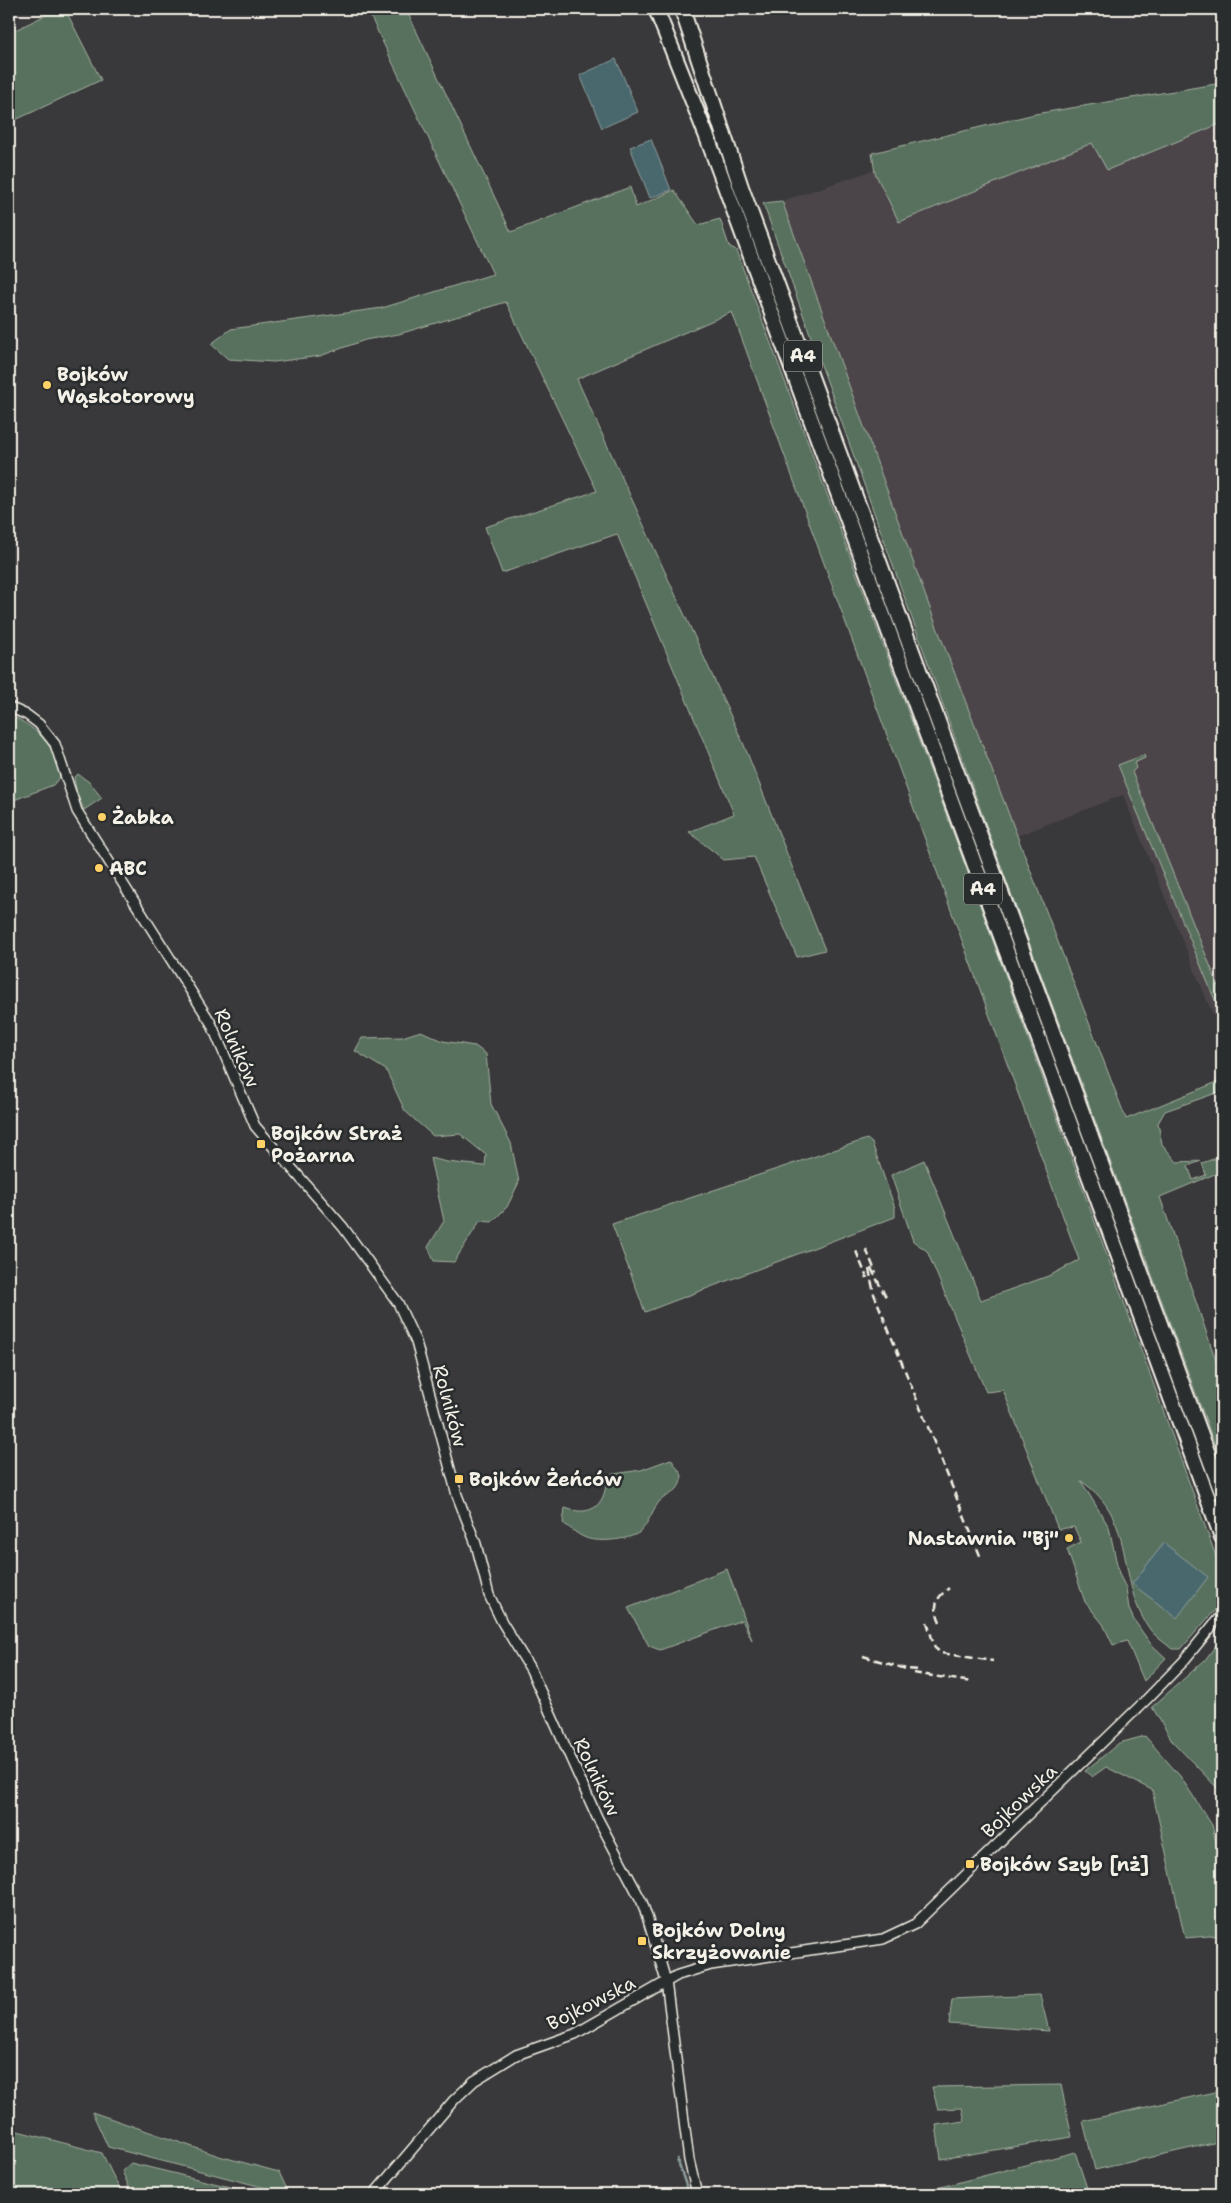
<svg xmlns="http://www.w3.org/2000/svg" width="1231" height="2203" font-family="'Shantell Sans',sans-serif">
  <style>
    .built { fill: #4b4548 }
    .green { fill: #58715e; stroke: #a6b1a3 }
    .water { fill: #4a676d; stroke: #8e9e9e }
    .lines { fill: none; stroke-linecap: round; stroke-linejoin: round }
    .stream { stroke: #8e9e9e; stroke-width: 2.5 }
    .minor-casing { stroke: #f4f1e8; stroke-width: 12 }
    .highway-casing { stroke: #f4f1e8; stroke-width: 18 }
    .minor { stroke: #2a2d2e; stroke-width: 9 }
    .highway { stroke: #2a2d2e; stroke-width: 14 }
    .rail { stroke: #f4f1e8; stroke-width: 2.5; stroke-dasharray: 8 4; stroke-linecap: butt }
    .poi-dot { fill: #ffd166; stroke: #2a2d2e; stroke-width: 2 }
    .labels { text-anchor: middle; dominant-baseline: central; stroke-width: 5; stroke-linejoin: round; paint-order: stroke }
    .shield { fill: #2a2d2e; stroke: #b7b6b0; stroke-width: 1 }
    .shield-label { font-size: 18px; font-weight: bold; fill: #f4f1e8 }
    .poi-label { font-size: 19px; font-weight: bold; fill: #f4f1e8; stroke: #2a2d2e; text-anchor: start }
    .street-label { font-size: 19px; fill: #f4f1e8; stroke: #2a2d2e }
  </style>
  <rect width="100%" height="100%" fill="#39383a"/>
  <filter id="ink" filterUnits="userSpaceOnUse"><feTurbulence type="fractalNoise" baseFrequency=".02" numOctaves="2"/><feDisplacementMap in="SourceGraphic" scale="10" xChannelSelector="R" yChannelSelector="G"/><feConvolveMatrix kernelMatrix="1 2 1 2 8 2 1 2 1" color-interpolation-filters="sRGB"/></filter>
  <g filter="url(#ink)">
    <path class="built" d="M 1222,100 L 1222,1037 L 1123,795 L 1017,836 L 935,622 L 782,201 L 871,171 Z"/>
    <path class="green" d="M 58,9 L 65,9 L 101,80 L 9,123 L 9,33 Z
      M 367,9 L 406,9 L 511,232 L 630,187 L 636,207 L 674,190 L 698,225 L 720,219 L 729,246 L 736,250 L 976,894 L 1222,1573 L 1222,1602 L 1181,1649 L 1172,1649 C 1164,1642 1154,1636 1149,1628 C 1115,1579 1138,1519 1081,1481 L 1109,1527 L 1119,1574 L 1126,1588 L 1129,1609 L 1134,1620 L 1150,1643 L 1166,1658 L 1144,1681 L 1127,1641 L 1113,1645 L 1103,1624 L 1085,1602 L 1067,1549 L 1081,1542 L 1074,1527 L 1058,1529 L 1003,1390 L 986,1392 L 927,1251 L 913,1241 L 891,1175 L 924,1160 L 981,1300 L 1051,1275 L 1079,1260 L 732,312 L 577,379 L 744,745 L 825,950 L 797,957 L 754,857 L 724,860 L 689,832 L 734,814 L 617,534 L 502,573 L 485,527 L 597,491 L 506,302 L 399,334 L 365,340 L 320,356 L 274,362 L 228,359 L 211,344 L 231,329 L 382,308 L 493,274 Z
      M 1222,83 L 1222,123 L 1107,170 L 1092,143 L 899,222 L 875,173 L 872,153 L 1035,114 Z
      M 782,201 L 935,622 L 1126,1119 L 1222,1080 L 1222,1091 L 1165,1111 L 1158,1123 L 1162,1144 L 1177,1162 L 1201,1161 L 1188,1166 L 1193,1180 L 1206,1175 L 1202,1163 L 1222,1156 L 1222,1171 L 1160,1197 L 1222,1378 L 1222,1464 L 998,858 L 763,203 Z
      M 16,718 C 43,733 53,745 61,776 L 53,785 L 9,802 L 9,730 Z
      M 1144,755 L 1145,758 L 1134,763 L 1136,768 L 1132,772 L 1222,995 L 1222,1017 L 1118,765 Z
      M 78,774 L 89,782 L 102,798 L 84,810 L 77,794 L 74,778 Z
      M 421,1031 L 443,1041 L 475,1046 L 486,1054 L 491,1104 L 511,1143 L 519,1182 L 507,1207 L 492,1222 L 480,1221 L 454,1262 L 434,1261 L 428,1247 L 444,1221 L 430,1158 L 447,1162 L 485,1166 L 486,1155 L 460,1134 L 433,1136 L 405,1111 L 386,1070 L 355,1051 L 362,1038 L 402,1037 Z
      M 867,1139 L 872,1143 L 895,1208 L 895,1217 L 645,1312 L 612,1224 Z
      M 671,1459 L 682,1475 C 680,1495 668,1492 658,1503 C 652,1511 649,1522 642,1530 C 634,1540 598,1543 586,1538 C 578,1535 570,1528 563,1523 L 565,1508 C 594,1518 606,1503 607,1475 L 641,1470 Z
      M 727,1569 L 752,1640 L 742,1620 L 660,1650 L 649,1646 L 628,1608 Z
      M 1222,1637 L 1222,1793 L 1173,1742 L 1152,1707 L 1205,1660 Z
      M 1145,1736 L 1180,1776 L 1212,1825 L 1222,1868 L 1222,1935 L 1185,1938 L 1152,1790 L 1106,1767 L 1092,1777 L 1085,1771 L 1119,1743 Z
      M 1040,1995 L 1049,2031 L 949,2024 L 952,1999 Z
      M 1061,2085 L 1072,2137 L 941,2159 L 936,2125 L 965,2121 L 962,2108 L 938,2109 L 932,2087 Z
      M 1219,2091 L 1222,2103 L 1222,2141 L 1095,2170 L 1083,2121 Z
      M 92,2112 L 219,2156 L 279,2172 L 289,2194 L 108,2147 Z
      M 10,2129 L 102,2153 L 122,2194 L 9,2194 Z
      M 1075,2152 L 1087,2188 L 1060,2194 L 914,2194 Z
      M 131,2163 L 259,2194 L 132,2194 L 122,2171 Z"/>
    <path class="water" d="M 616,59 L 638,112 L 602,128 L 580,75 Z
      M 651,139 L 671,190 L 650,198 L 630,147 Z
      M 1164,1543 L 1208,1577 L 1177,1618 L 1132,1584 Z"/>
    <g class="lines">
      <path class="stream" d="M 677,2159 L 689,2194"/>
      <defs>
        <path id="minor" d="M 9,707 L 27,715 L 39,724 L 55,744 L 77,811 L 211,1023 L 255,1126 L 343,1227 L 398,1303 L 416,1342 L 457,1495 L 476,1544 L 489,1595 L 502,1622 L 531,1670 L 597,1817 L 642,1902 L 648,1920 L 666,1981 L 689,2160 L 697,2194
          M 374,2194 L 454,2100 L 474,2081 L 516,2055 L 575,2034 L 678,1975 L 711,1965 L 883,1939 L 915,1924 L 1146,1700 L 1182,1663 L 1222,1614"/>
        <path id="highway" d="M 656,9 L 707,137 L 1222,1537
          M 682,9 L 741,187 L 1222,1492"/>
      </defs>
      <use href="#minor" class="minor-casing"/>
      <use href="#highway" class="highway-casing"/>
      <use href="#minor" class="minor"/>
      <use href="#highway" class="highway"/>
      <path class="rail" d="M 866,1249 L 876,1273
        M 856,1251 L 867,1278
        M 871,1268 L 887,1299
        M 869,1269 L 874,1294 L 981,1558
        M 927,1622 L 935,1648 L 941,1653 L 993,1661
        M 940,1622 C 933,1605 935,1599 949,1588
        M 863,1656 L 906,1669 L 921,1670
        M 913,1673 L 972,1682"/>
    </g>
  </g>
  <g class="poi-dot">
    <circle cx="47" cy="385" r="5"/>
    <circle cx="102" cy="817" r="5"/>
    <circle cx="99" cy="868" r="5"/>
    <rect x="256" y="1139" width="10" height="10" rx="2.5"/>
    <rect x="454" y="1474" width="10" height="10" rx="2.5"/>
    <circle cx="1069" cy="1538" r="5"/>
    <rect x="965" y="1859" width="10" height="10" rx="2.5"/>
    <rect x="637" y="1936" width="10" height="10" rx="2.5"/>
  </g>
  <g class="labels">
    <g class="shield">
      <rect x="784" y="340.5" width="38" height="31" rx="4"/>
      <rect x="964" y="873.5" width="38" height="31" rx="4"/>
    </g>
    <g class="shield-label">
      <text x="803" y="356">A4</text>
      <text x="983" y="889">A4</text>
    </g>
    <g class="poi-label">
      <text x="57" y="374">Bojków<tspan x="57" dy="22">Wąskotorowy</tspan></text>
      <text x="112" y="817">Żabka</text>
      <text x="109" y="868">ABC</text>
      <text x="271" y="1133">Bojków Straż<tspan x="271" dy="22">Pożarna</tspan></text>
      <text x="469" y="1479">Bojków Żeńców</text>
      <text x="1059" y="1538" text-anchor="end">Nastawnia "Bj"</text>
      <text x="980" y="1864">Bojków Szyb [nż]</text>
      <text x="652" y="1930">Bojków Dolny<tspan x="652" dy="22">Skrzyżowanie</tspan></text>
    </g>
    <g class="street-label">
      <text transform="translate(237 1048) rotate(66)">Rolników</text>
      <text transform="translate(450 1406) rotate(75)">Rolników</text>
      <text transform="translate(597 1777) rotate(65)">Rolników</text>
      <text transform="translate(1019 1801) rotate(-44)">Bojkowska</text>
      <text transform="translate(591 2003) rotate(-27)">Bojkowska</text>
    </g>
  </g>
  <rect width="1231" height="2203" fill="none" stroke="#2a2d2e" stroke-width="30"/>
  <rect x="15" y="15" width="1201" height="2173" fill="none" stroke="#f4f1e8" stroke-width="2" filter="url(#ink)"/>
</svg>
